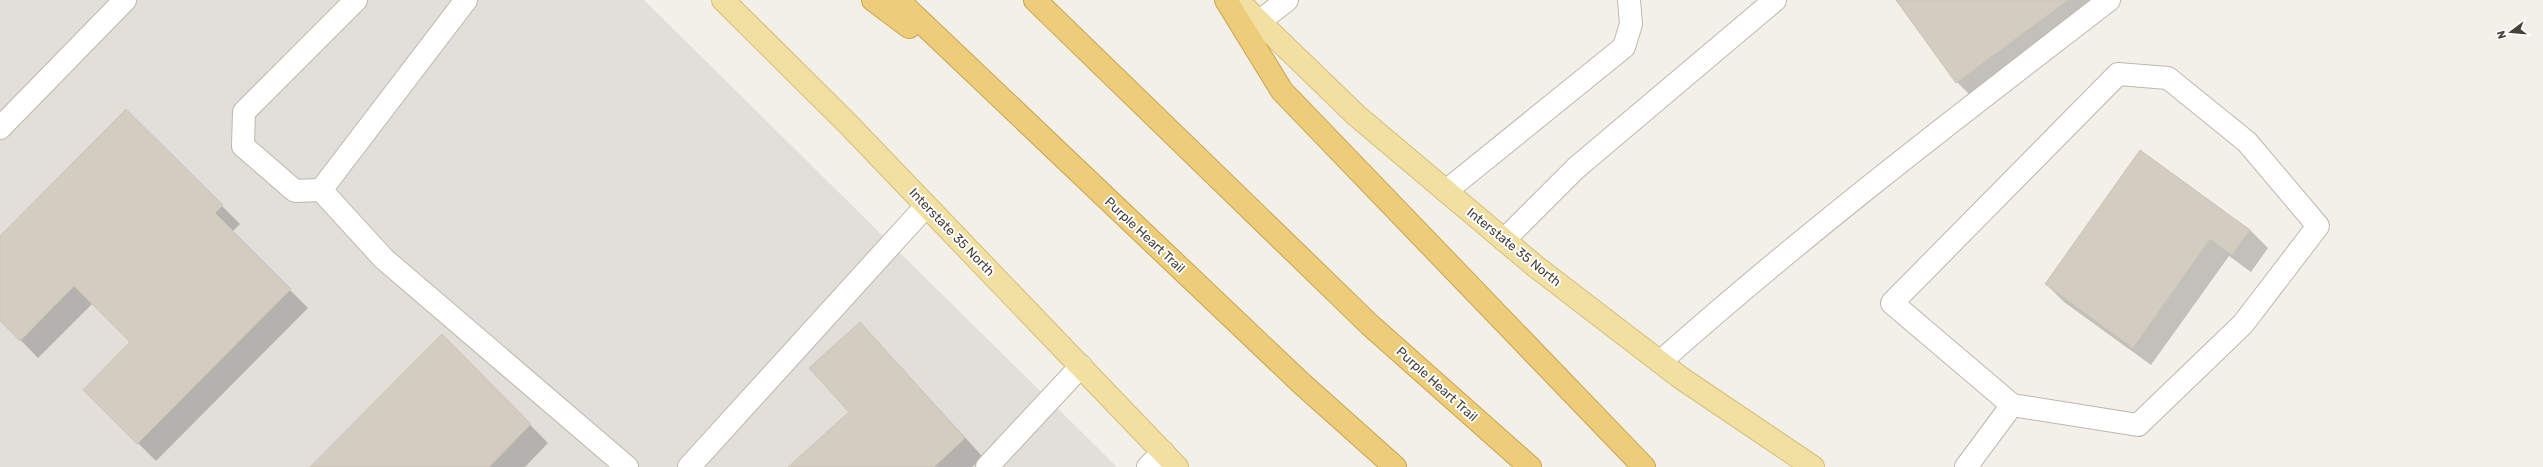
<svg xmlns="http://www.w3.org/2000/svg" width="2543" height="467" font-family="Rubik,sans-serif">
  <style>
    .industrial { fill: #e2dfda }
    .shadow { fill: #0003 }
    .building { fill: #d3ccc0; stroke: #cdc4b4 }
    .lines { fill: none; stroke-linecap: round; stroke-linejoin: round }
    .minor-casing { stroke: #bdb8ad; stroke-width: 24 }
    .major-casing { stroke: #d6be74; stroke-width: 24 }
    .highway-casing { stroke: #cba34b; stroke-width: 24 }
    .minor { stroke: #fff; stroke-width: 22 }
    .major { stroke: #f2e0a2; stroke-width: 22 }
    .highway { stroke: #edcd7a; stroke-width: 22 }
    .labels { text-anchor: middle; dominant-baseline: central; stroke-width: 4; stroke-linejoin: round; paint-order: stroke }
    .street-label { font-size: 13px; fill: #454138; stroke: #fff }
  </style>
  <rect width="100%" height="100%" fill="#f2f0e9"/>
  <path class="industrial" d="M 0,0 L 644,0 L 1117,467 L 0,467 Z"/>
  <path class="shadow" d="M 1897,0 L 2110,0 L 1975,100 L 1957,82 Z
    M 126,110 L 240,224 L 232,232 L 308,308 L 156,461 L 85,390 L 131,342 L 92,304 L 38,358 L 0,319 L 0,238 Z
    M 2141,152 L 2250,230 L 2268,248 L 2251,272 L 2229,256 L 2151,365 L 2064,302 L 2046,284 Z
    M 860,323 L 983,457 L 972,467 L 790,467 L 850,412 Z
    M 442,336 L 548,443 L 525,467 L 312,467 Z"/>
  <path class="building" d="M 1896,0 L 2068,0 L 1956,83 Z
    M 126,109 L 223,205 L 215,213 L 291,289 L 137,444 L 83,390 L 130,342 L 74,286 L 20,341 L 0,321 L 0,236 Z
    M 2140,150 L 2250,230 L 2232,255 L 2210,239 L 2133,348 L 2045,284 Z
    M 860,322 L 965,438 L 934,467 L 788,467 L 849,412 L 809,368 Z
    M 442,334 L 531,424 L 489,467 L 310,467 Z"/>
  <g class="lines">
    <defs>
      <path id="minor" d="M 356,0 L 244,112 L 243,146 L 295,191 L 321,190 L 466,0
        M 1260,21 L 1287,0
        M 0,128 L 125,0
        M 321,190 L 384,259 L 627,467
        M 1446,191 L 1624,47 L 1631,24 L 1629,0
        M 1504,240 L 1576,168 L 1775,0
        M 1660,362 C 1804,234 1957,117 2109,0
        M 689,467 L 926,206
        M 987,467 L 1081,366
        M 1148,467 L 1163,452
        M 1966,467 L 2012,405 L 1892,303 L 2118,74 L 2168,78 L 2247,142 L 2318,226 L 2243,324 L 2138,425 L 2012,405"/>
      <path id="major" d="M 723,0 L 847,123 L 1177,467
        M 1237,0 L 1357,116 L 1535,266 L 1681,378 L 1813,467"/>
      <path id="highway" d="M 873,0 L 909,27
        M 898,0 L 1301,383 L 1395,467
        M 1035,0 L 1370,325 L 1530,467
        M 1226,0 L 1282,91 L 1644,467"/>
    </defs>
    <use href="#minor" class="minor-casing"/>
    <use href="#major" class="major-casing"/>
    <use href="#highway" class="highway-casing"/>
    <use href="#minor" class="minor"/>
    <use href="#major" class="major"/>
    <use href="#highway" class="highway"/>
  </g>
  <g class="labels">
    <g class="street-label">
      <text transform="translate(952 232) rotate(46)">Interstate 35 North</text>
      <text transform="translate(1145 235) rotate(43)">Purple Heart Trail</text>
      <text transform="translate(1514 247) rotate(39)">Interstate 35 North</text>
      <text transform="translate(1437 384) rotate(42)">Purple Heart Trail</text>
    </g>
  </g>
  <g transform="translate(2511 32) rotate(254)" stroke="#ffffff" stroke-width="3" paint-order="stroke">
  <path d="M0-3L7 15L0 10L-7 15Z" fill="#454138"/>
  <text y="-6" font-size="11" font-weight="bold" text-anchor="middle" fill="#454138">N</text>
  </g>
</svg>
